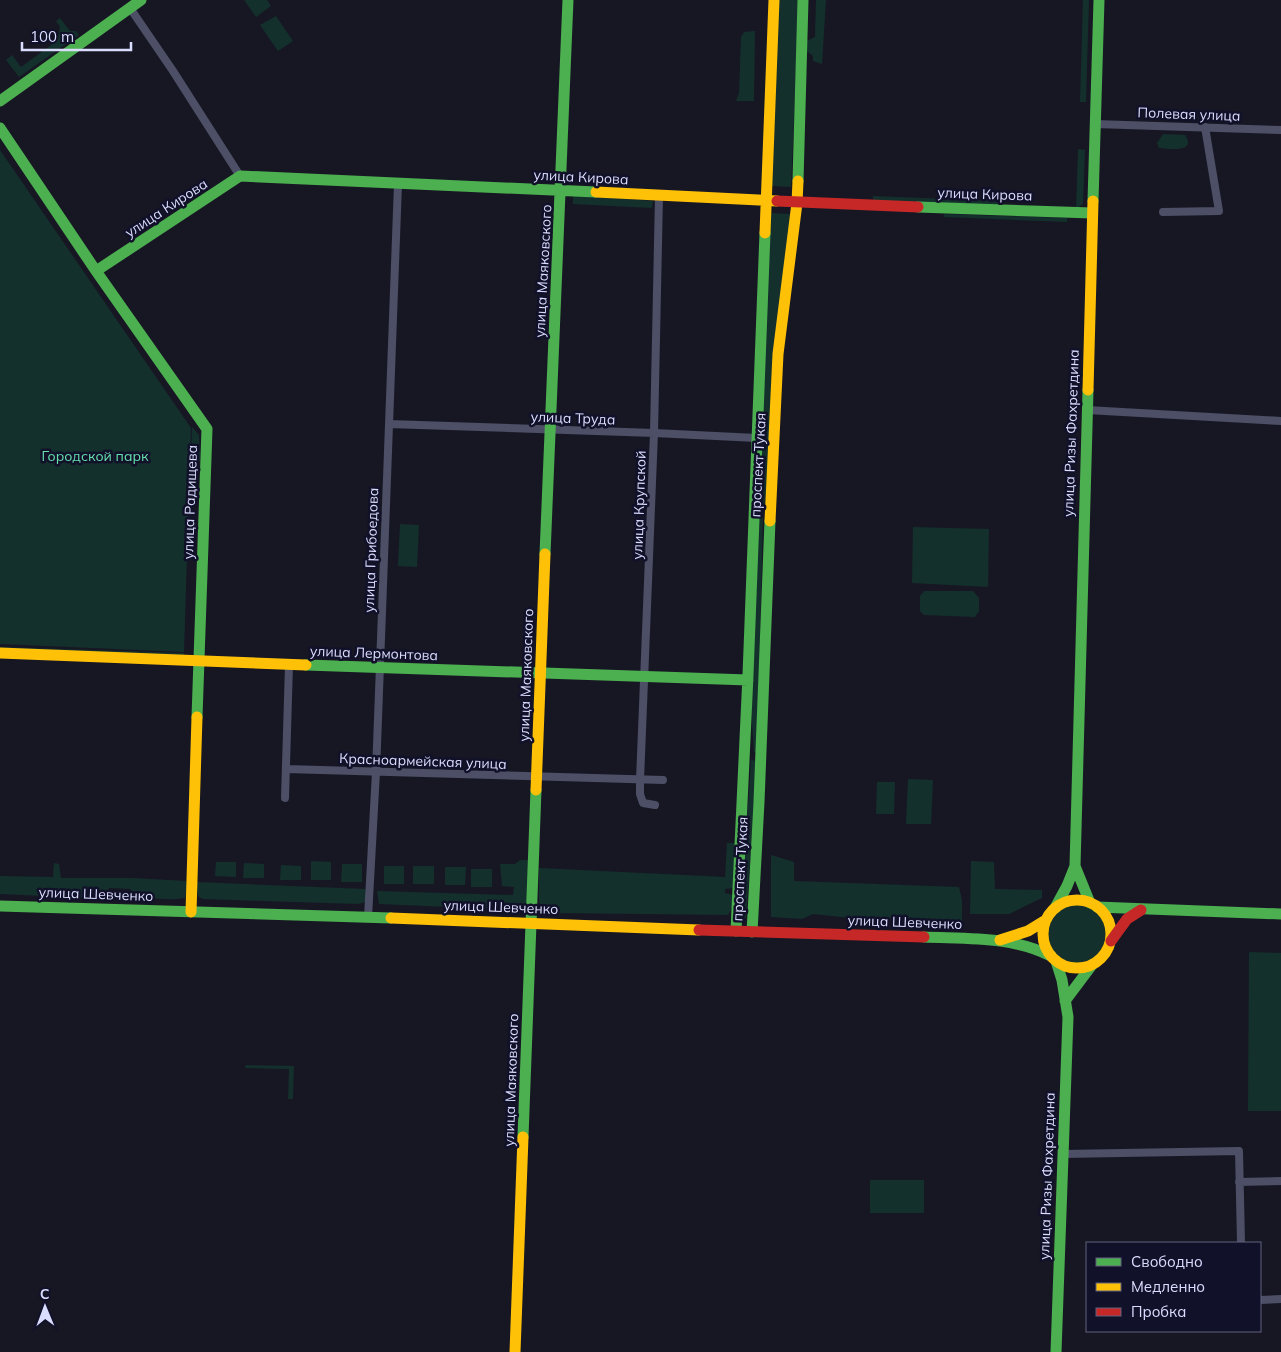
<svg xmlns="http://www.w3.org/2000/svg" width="1281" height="1352" font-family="Mulish,sans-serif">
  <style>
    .green { fill: #14302c }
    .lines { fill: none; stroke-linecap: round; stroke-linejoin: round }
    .street { stroke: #4c4f65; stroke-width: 8 }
    .fast { stroke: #4caf50; stroke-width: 11 }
    .slow { stroke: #ffc107; stroke-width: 11 }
    .jam { stroke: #c62828; stroke-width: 11 }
    .labels { text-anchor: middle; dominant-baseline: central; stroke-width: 5; stroke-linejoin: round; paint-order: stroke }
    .street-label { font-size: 14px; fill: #dbddfe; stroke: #11112a }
    .park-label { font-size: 14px; fill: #66dfac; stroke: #11112a }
  </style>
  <rect width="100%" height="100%" fill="#171724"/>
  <path class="green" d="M 244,0 L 267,0 L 271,6 L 256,17 Z
    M 779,0 L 799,0 L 791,187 L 772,186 Z
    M 816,0 L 826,0 L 822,64 L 813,61 L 813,56 L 807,51 L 807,41 L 815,37 Z
    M 1083,0 L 1089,0 L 1086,102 L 1080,102 Z
    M 276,16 L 293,41 L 278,51 L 260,25 Z
    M 60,18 L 70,31 L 76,31 L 79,35 L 19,77 L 6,60 L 12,55 L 21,67 L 58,40 L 60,27 L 56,21 Z
    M 755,31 L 754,101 L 736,101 L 739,93 L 741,37 L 744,32 Z
    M 1163,134 L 1185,135 C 1197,153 1170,149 1159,148 L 1157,143 Z
    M 1078,149 L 1085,150 L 1083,204 L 1076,209 Z
    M 0,150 L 191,428 L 184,652 L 0,644 Z
    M 573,195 L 653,201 L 652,208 L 573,204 Z
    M 873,196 L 998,201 L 997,210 L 873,205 Z
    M 771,213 L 790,214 L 765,504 L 757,504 Z
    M 944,214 L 1067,218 L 1067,222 L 944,217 Z
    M 192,427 L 199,435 L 200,461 L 191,465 Z
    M 757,518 L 763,518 L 757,752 L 754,752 L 750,695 Z
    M 400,524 L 419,525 L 417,567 L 398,566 Z
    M 913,527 L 989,529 L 988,587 L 912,583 Z
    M 924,591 L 973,591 L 979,598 L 979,611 L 975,617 L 924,615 L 920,611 L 920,596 Z
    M 0,647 L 184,653 L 184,656 L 0,649 Z
    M 751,760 L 757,761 L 746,918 L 742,917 L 741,914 Z
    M 908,779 L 933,780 L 931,824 L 906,824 Z
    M 877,782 L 895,782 L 894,814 L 876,814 Z
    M 727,843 L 735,843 L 733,888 L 725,889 L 725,893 L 733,895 L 732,908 L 728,915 L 554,913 L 541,909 L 539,901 L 539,868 L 725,877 Z
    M 771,855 L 794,862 L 794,881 L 959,887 L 962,900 L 962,920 L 851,918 L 813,914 L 802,919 L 771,917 Z
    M 520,860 L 530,860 L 528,906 L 525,910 L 379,904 L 377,891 L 513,895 L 514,887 L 502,886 L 500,864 L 515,864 Z
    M 311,861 L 331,862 L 331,880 L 311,880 Z
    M 971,861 L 994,862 L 995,889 L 1042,890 L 1042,898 L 1009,914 L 970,914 Z
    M 216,862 L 236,862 L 236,877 L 215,876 Z
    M 54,863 L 59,864 L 61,878 L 132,878 L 186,881 L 187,890 L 185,898 C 166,901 149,898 131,894 L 131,889 L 109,888 L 108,894 L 92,898 L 0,894 L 0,876 L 53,877 Z
    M 244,863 L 264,864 L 264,878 L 243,878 Z
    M 342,864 L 362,864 L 362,882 L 341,882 Z
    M 281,865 L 301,866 L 301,880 L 280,880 Z
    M 384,866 L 404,866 L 404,884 L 384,884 Z
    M 413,866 L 434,866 L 434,884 L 413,884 Z
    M 445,867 L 466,867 L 465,885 L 445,885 Z
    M 471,869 L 492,869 L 492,887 L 471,887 Z
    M 196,882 L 365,889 L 367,896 L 366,902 L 358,904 L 203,899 L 198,896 Z
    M1048 934a29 29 0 1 1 58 0a29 29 0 1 1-58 0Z
    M 1249,952 L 1281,953 L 1281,1111 L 1248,1111 Z
    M 246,1065 L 294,1066 L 293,1099 L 288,1099 L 289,1069 L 245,1068 Z
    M 870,1180 L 924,1180 L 924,1213 L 870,1213 Z"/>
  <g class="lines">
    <path class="street" d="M 130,8 L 173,71 L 240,176
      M 1095,124 L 1281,130
      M 1163,212 L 1219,211 L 1205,127
      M 1087,410 L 1281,421
      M 389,424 L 654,433 L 757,438
      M 286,769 L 663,780
      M 285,798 L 289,665
      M 655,805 L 643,803 L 640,794 L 640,780 L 654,433 L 659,196
      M 368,917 L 376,772 L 398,184
      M 1063,1154 L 1239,1151 L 1241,1243
      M 1239,1182 L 1281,1181
      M 1260,1300 L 1281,1299"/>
    <path class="fast" d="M 0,101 L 141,0
      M 0,128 L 96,271 L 207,429 L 197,717
      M 798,181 L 803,0
      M 1093,201 L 1099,0
      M 918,207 L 1092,213
      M 96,271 L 240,176 L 596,192
      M 545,554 L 568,0
      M 306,665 L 748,680
      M 1075,866 L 1090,903
      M 0,906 L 391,918
      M 1097,907 L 1281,914
      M 1055,908 L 1067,886 L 1075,866 L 1088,390
      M 736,931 L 748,675 L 765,233
      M 752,932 L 759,802 L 770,521
      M 924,937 C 967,939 1012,936 1051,956
      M 1056,961 L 1062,980 L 1068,1017 L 1056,1352
      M 1065,1001 L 1092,965
      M 523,1137 L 536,790"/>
    <path class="slow" d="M 596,192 L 777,201
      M 765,233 L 774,0
      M 1088,390 L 1093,201
      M 770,521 L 778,354 L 797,203 L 798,181
      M 0,653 L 306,665
      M 536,790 L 545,554
      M1043 934a34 34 0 1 1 68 0a34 34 0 1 1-68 0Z
      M 191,912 L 197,717
      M 391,918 L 699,930
      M 1000,940 L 1028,931 L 1046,920
      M 515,1352 L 523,1137"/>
    <path class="jam" d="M 777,201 L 918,207
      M 699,930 L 924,937
      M 1111,941 L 1127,919 L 1141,910"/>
  </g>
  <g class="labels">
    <g class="street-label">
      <text transform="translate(1189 114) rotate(2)">Полевая улица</text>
      <text transform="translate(581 177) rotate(3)">улица Кирова</text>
      <text transform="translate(985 194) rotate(2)">улица Кирова</text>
      <text transform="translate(166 208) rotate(-33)">улица Кирова</text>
      <text transform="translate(543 271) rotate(-87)">улица Маяковского</text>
      <text transform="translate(573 418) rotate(2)">улица Труда</text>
      <text transform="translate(1071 433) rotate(-88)">улица Ризы Фахретдина</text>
      <text transform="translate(758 465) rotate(-87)">проспект Тукая</text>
      <text transform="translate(190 502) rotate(-88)">улица Радищева</text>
      <text transform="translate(639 505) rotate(-88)">улица Крупской</text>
      <text transform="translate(371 550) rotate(-88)">улица Грибоедова</text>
      <text transform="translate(374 653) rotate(2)">улица Лермонтова</text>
      <text transform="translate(526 675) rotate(-88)">улица Маяковского</text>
      <text transform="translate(423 761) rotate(2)">Красноармейская улица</text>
      <text transform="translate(740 869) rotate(-87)">проспект Тукая</text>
      <text transform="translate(96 894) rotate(2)">улица Шевченко</text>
      <text transform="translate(501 907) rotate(2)">улица Шевченко</text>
      <text transform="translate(905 922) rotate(2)">улица Шевченко</text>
      <text transform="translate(511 1080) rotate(-88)">улица Маяковского</text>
      <text transform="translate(1047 1176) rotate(-88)">улица Ризы Фахретдина</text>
    </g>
    <g class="park-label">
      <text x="95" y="456">Городской парк</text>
    </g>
  </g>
  <rect x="1086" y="1242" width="175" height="90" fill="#11112a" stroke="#62637f"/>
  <rect x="1096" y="1258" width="25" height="8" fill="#4caf50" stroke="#62637f"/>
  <text x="1131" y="1267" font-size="15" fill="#dbddfe">Свободно</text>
  <rect x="1096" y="1283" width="25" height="8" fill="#ffc107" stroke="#62637f"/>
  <text x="1131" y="1292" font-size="15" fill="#dbddfe">Медленно</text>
  <rect x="1096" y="1308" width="25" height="8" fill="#c62828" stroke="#62637f"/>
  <text x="1131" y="1317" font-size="15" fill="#dbddfe">Пробка</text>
  <g transform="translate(45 1307) rotate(359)" stroke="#11112a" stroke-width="4" paint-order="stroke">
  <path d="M0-4L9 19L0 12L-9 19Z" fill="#dbddfe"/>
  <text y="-8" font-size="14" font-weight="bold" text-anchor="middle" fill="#dbddfe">С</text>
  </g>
  <path d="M22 42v8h109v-8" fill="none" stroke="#dbddfe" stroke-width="2.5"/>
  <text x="30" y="42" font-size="15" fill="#dbddfe" stroke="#11112a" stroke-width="4" paint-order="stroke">100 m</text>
</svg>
